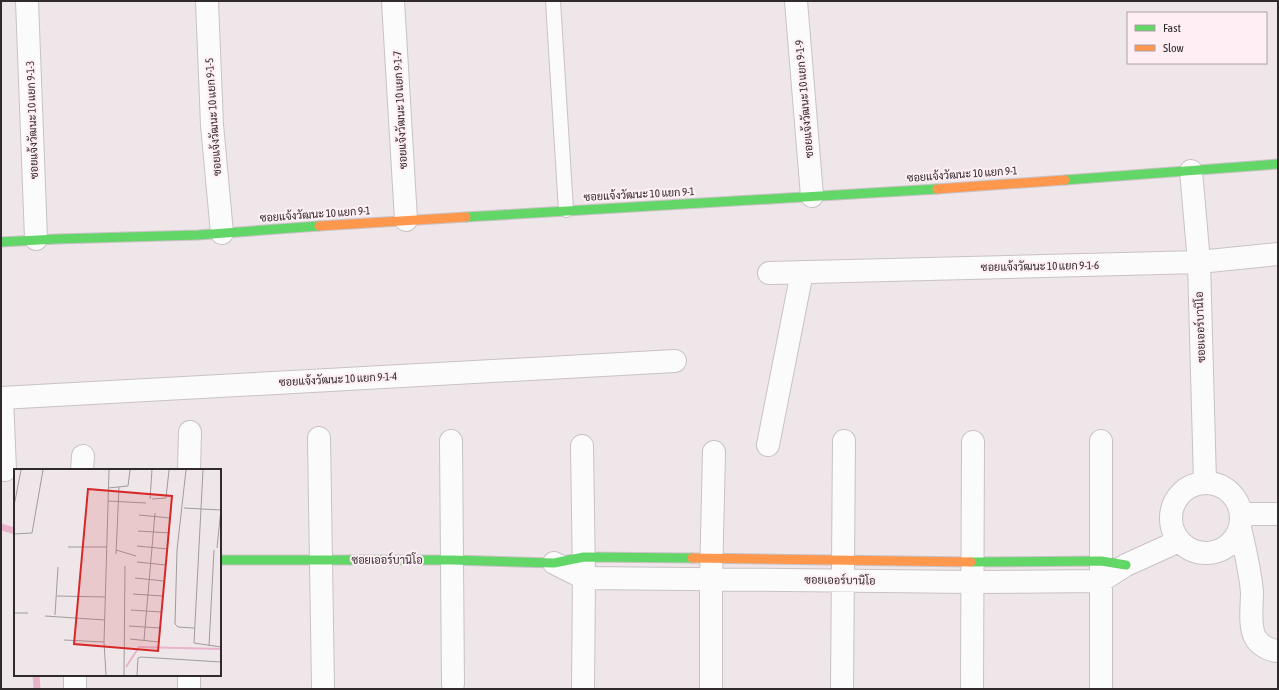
<svg xmlns="http://www.w3.org/2000/svg" width="1279" height="690" font-family="'Asap Condensed',Sarabun,sans-serif">
  <style>
    .lines { fill: none; stroke-linecap: round; stroke-linejoin: round }
    .stream { stroke: #e9b3cc; stroke-width: 7 }
    .lane-casing { stroke: #c9c2c5; stroke-width: 16 }
    .street-casing { stroke: #c9c2c5; stroke-width: 24 }
    .fast-casing { stroke: #c9c2c5; stroke-width: 11 }
    .slow-casing { stroke: #c9c2c5; stroke-width: 11 }
    .lane { stroke: #fcfbfc; stroke-width: 14 }
    .street { stroke: #fcfbfc; stroke-width: 22 }
    .fast { stroke: #63d668; stroke-width: 9 }
    .slow { stroke: #ff974d; stroke-width: 9 }
    .labels { text-anchor: middle; dominant-baseline: central; stroke-width: 4; stroke-linejoin: round; paint-order: stroke }
    .street-label { font-size: 11px; fill: #302a2d; stroke: #ffeff5 }
    .inset-river { fill: none; stroke: #e9b3cc; stroke-width: 2 }
    .inset-road { fill: none; stroke: #a29b9e; stroke-width: 1 }
    .view { fill: #d62828; fill-opacity: 0.15; stroke: #d62828; stroke-width: 2 }
    .inset-edge { fill: none; stroke: #302a2d; stroke-width: 2 }
  </style>
  <rect width="100%" height="100%" fill="#eee6e9"/>
  <g class="lines">
    <path class="stream" d="M 1,527 L 15,531
      M 36,675 L 37,689"/>
    <defs>
      <path id="lane" d="M 553,1 L 566,210"/>
      <path id="street" d="M 27,1 L 36,239
        M 207,1 L 212,125 L 222,233
        M 393,1 L 406,220
        M 796,1 L 812,196
        M 1191,171 L 1199,262 L 1205,482
        M 769,273 L 1199,262 L 1278,254
        M 1,398 L 675,361
        M 2,398 L 5,470
        M 319,438 L 323,687
        M 451,441 L 453,684
        M 1101,441 L 1101,689
        M 768,445 L 802,272
        M 582,446 L 584,578 L 583,689
        M 82,470 L 83,456
        M 189,470 L 190,432
        M1171 518a35 35 0 1 1 70 0a35 35 0 1 1-70 0Z
        M 1241,514 L 1278,514
        M 1240,528 C 1245,549 1250,570 1252,592 C 1252,605 1249,626 1255,637 C 1259,645 1270,651 1278,651
        M 554,563 L 584,578 L 973,582 L 1101,581 L 1126,565 L 1179,541
        M 189,675 L 189,689
        M 75,689 L 75,675
        M 711,689 L 711,579 L 714,452
        M 842,689 L 844,441
        M 972,689 L 973,442"/>
      <path id="fast" d="M 1065,180 L 1278,164
        M 466,217 L 937,189
        M 1,242 L 57,239 L 198,235 L 319,226
        M 220,560 L 452,560 L 554,563 L 584,557 L 692,558
        M 971,562 L 1101,561 L 1126,565"/>
      <path id="slow" d="M 937,189 L 1065,180
        M 319,226 L 466,217
        M 692,558 L 971,562"/>
    </defs>
    <use href="#lane" class="lane-casing"/>
    <use href="#street" class="street-casing"/>
    <use href="#fast" class="fast-casing"/>
    <use href="#slow" class="slow-casing"/>
    <use href="#lane" class="lane"/>
    <use href="#street" class="street"/>
    <use href="#fast" class="fast"/>
    <use href="#slow" class="slow"/>
  </g>
  <g class="labels">
    <g class="street-label">
      <text transform="translate(804 99) rotate(-95)">ซอยแจ้งวัฒนะ 10 แยก 9-1-9</text>
      <text transform="translate(400 110) rotate(-93)">ซอยแจ้งวัฒนะ 10 แยก 9-1-7</text>
      <text transform="translate(213 117) rotate(-94)">ซอยแจ้งวัฒนะ 10 แยก 9-1-5</text>
      <text transform="translate(32 120) rotate(-92)">ซอยแจ้งวัฒนะ 10 แยก 9-1-3</text>
      <text transform="translate(962 174) rotate(-4)">ซอยแจ้งวัฒนะ 10 แยก 9-1</text>
      <text transform="translate(639 194) rotate(-3)">ซอยแจ้งวัฒนะ 10 แยก 9-1</text>
      <text transform="translate(315 214) rotate(-4)">ซอยแจ้งวัฒนะ 10 แยก 9-1</text>
      <text transform="translate(1040 266) rotate(-1)">ซอยแจ้งวัฒนะ 10 แยก 9-1-6</text>
      <text transform="translate(1200 327) rotate(-92)">ซอยเออร์บานิโอ</text>
      <text transform="translate(338 379) rotate(-3)">ซอยแจ้งวัฒนะ 10 แยก 9-1-4</text>
      <text x="387" y="560">ซอยเออร์บานิโอ</text>
      <text transform="translate(840 580) rotate(1)">ซอยเออร์บานิโอ</text>
    </g>
  </g>
  <g transform="translate(14 469)">
    <rect width="207" height="207" fill="#eee6e9"/>
    <path class="inset-river" d="M 112,198 L 125,178 L 207,180"/>
    <path class="inset-road" d="M 172,1 L 163,81 L 161,155 L 164,158 L 180,159M 189,1 L 180,174 L 207,178M 94,19 L 114,17 L 116,1M 136,30 L 138,1M 138,30 L 152,29 L 155,1M 94,32 L 132,34M 0,37 L 7,1M 170,39 L 207,41M 125,46 L 156,49M 124,62 L 156,64M 0,65 L 18,64 L 29,1M 123,77 L 154,80M 54,78 L 93,78M 203,79 L 207,40M 102,81 L 122,87M 102,85 L 105,18M 123,93 L 152,96M 121,109 L 150,112M 119,125 L 148,127M 43,127 L 91,128M 117,141 L 147,143M 0,144 L 14,144M 41,146 L 44,98M 31,147 L 91,151M 115,157 L 146,159M 116,170 L 145,173M 50,171 L 90,173M 130,171 L 141,44M 195,177 L 200,81M 92,206 L 90,173 L 95,1M 110,206 L 111,97M 123,206 L 124,189 L 127,188 L 207,193"/>
    <path class="view" d="M 74,20 L 158,27 L 144,182 L 60,175 Z"/>
    <rect width="207" height="207" class="inset-edge"/>
  </g>
  <rect width="1279" height="690" fill="none" stroke="#302a2d" stroke-width="4"/>
  <rect x="1127" y="12" width="140" height="52" fill="#ffeff5" stroke="#aca0a5"/>
  <rect x="1135" y="25" width="20" height="6" fill="#63d668" stroke="#aca0a5"/>
  <text x="1163" y="32" font-size="12" fill="#302a2d">Fast</text>
  <rect x="1135" y="45" width="20" height="6" fill="#ff974d" stroke="#aca0a5"/>
  <text x="1163" y="52" font-size="12" fill="#302a2d">Slow</text>
</svg>
